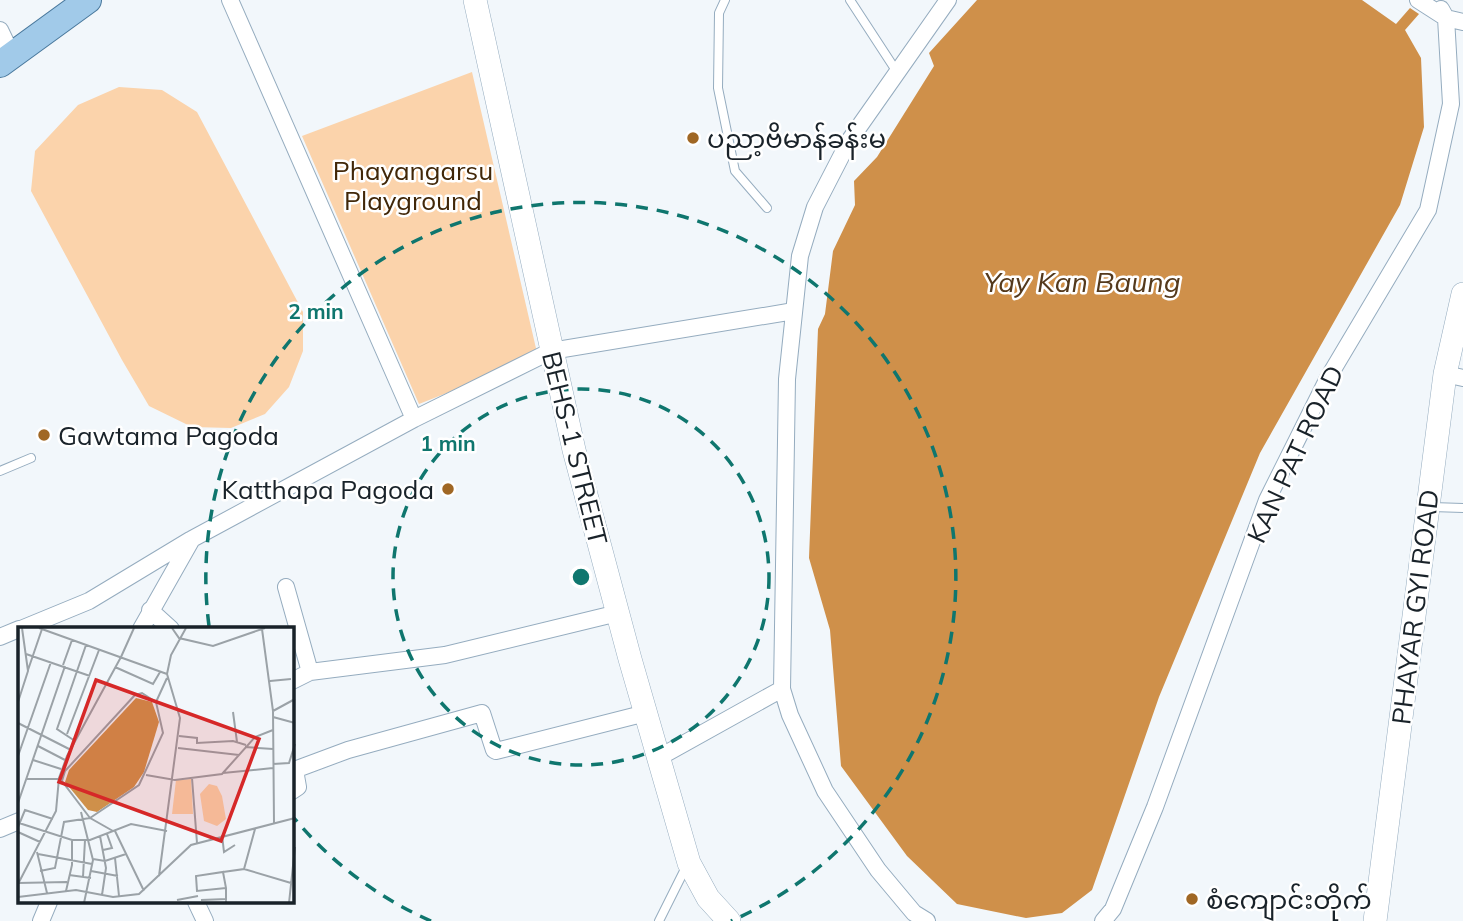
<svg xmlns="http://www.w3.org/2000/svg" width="1463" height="921" font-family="Mulish,'Noto Sans Myanmar',sans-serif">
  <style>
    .green { fill: #fbd3ab }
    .water { fill: #cf904a }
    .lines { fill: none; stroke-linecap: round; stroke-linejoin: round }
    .lane-casing { stroke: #95acbf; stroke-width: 10 }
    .street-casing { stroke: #95acbf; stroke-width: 18 }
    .secondary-casing { stroke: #95acbf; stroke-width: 24 }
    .primary-casing { stroke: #49789c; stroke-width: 28 }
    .lane { stroke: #fff; stroke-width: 8 }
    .street { stroke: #fff; stroke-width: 16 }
    .secondary { stroke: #fff; stroke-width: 23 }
    .primary { stroke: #a1cae9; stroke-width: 26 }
    .ring { fill: none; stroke: #0f766e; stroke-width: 3.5; stroke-dasharray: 12 9 }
    .poi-dot { fill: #a06724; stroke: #fff; stroke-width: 2.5 }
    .labels { text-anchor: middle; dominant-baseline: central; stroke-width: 5; stroke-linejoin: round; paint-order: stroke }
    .poi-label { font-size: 26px; fill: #192229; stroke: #fff; text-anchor: start }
    .park-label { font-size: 26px; fill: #412708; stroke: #fff }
    .street-label { font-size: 26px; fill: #192229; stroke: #fff }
    .water-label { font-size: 28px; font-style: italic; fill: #54391c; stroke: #fff }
    .inset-road { fill: none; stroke: #9ba2a7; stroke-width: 2 }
    .view { fill: #d62828; fill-opacity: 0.15; stroke: #d62828; stroke-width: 3.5 }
    .inset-edge { fill: none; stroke: #192229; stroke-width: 3.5 }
    .centre { fill: #0f766e; stroke: #fff; stroke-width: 3.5 }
    .ring-label { font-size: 21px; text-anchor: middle; font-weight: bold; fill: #0f766e; stroke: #fff; stroke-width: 5; stroke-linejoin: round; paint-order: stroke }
  </style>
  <rect width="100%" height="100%" fill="#f2f7fb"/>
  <path class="green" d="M 472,72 L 538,357 L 419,404 L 302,136 Z
    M 119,87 L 162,90 L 197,112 L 303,312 L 303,351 L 289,387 L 265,414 L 231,428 L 192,427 L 149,406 L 122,360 L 31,191 L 35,151 L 78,105 Z"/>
  <path class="water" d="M 977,0 L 1362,0 L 1396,24 L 1410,8 L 1419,14 L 1405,30 L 1421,58 L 1424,127 L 1400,205 L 1260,453 L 1159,697 L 1092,890 L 1062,913 L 1026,918 L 957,904 L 907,856 L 841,766 L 830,630 L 809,558 L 818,329 L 825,314 L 833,251 L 855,205 L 854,181 L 877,157 L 934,66 L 929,53 Z"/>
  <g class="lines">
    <defs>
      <path id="lane" d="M 725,0 L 719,13 L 718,88 L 735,171 L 767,208
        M 850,0 L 897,72
        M 0,471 L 31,458
        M 1432,507 L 1463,508
        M 659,921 L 687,865"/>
      <path id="street" d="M 230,0 L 414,419
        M 1441,9 L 1446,18 L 1463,22
        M 0,30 L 12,55
        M 1445,374 L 1463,378
        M 286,587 L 310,672
        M 150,610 L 171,629
        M 21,629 L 89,601 L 190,540
        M 141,629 L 192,539 L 414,419 L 551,351 L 794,311
        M 0,637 L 19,629
        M 292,681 L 310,672 L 445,655 L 618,613
        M 658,758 L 782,689
        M 292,791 L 298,787 L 295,770 L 297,769 L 348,750 L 482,713 L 494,750 L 496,751 L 646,713
        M 0,829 L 19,821
        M 196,902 L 205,921
        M 41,921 L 49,902
        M 927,921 L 914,913 L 878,870 L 825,791 L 790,715 L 782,689 L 787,379 L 800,256 L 815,207 L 849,141 L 948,0
        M 1103,921 L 1113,909 L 1155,807 L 1267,500 L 1328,378 L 1428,210 L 1451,104 L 1446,18 L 1418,0"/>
      <path id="secondary" d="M 475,0 L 574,450 L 630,659 L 689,863 L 708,898 L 729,921
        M 1375,921 L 1445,374 L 1463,294"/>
      <path id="primary" d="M 0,64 L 88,0"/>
    </defs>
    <use href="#lane" class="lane-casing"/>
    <use href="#street" class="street-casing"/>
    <use href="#secondary" class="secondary-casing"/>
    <use href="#primary" class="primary-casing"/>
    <use href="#lane" class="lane"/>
    <use href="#street" class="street"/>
    <use href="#secondary" class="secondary"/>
    <use href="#primary" class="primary"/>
  </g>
  <g class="ring">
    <circle cx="581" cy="577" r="188"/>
    <path d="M431 921A375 375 0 0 1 294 818M209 626A375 375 0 1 1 731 921"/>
  </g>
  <g class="poi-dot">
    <circle cx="693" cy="138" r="7"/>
    <circle cx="44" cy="435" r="7"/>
    <circle cx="448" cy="489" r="7"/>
    <circle cx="1192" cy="899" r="7"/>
  </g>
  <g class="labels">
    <g class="poi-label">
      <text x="707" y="138">ပညာ့ဗိမာန်ခန်းမ</text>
      <text x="58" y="435">Gawtama Pagoda</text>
      <text x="434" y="489" text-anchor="end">Katthapa Pagoda</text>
      <text x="1206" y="899">စံကျောင်းတိုက်</text>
    </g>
    <g class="park-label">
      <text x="413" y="170">Phayangarsu<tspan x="413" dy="30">Playground</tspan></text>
    </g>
    <g class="street-label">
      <text transform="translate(575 448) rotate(76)">BEHS-1 STREET</text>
      <text transform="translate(1295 454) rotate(-65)">KAN PAT ROAD</text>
      <text transform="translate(1415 607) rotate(-83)">PHAYAR GYI ROAD</text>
    </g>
    <g class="water-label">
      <text x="1082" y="281">Yay Kan Baung</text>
    </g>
  </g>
  <g transform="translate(18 627)">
    <rect width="276" height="276" fill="#f2f7fb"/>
    <path d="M 173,152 L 175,187 L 154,187 L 158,153 ZM 191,157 L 199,159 L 204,169 L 208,192 L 199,199 L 186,194 L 182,167 Z" fill="#fbd3ab"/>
    <path d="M 118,71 L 134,75 L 141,95 L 126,145 L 116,160 L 79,185 L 70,183 L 47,155 L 51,143 Z" fill="#cf904a"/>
    <path class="inset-road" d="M 21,1 L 149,47M 154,1 L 161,11 L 195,19 L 247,1M 244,2 L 255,84 L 256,196M 8,27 L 72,49M 103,30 L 116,1M 45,38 L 54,13M 97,40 L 135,57 L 142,45M 10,43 L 24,2M 252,54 L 273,52M 117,68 L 124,66 L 138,75 L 145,106 L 121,158 L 72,191 L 44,154 L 47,144 ZM 0,75 L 10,44 L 4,1M 138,75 L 149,51M 255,84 L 277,72M 215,85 L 219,115M 255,90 L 277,96M 0,96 L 53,123M 49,107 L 81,23M 161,109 L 179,111 L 179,116 L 215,114 L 228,118M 57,114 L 39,102 L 68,18M 20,119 L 47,133M 227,120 L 255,122M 160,121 L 221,128M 0,129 L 33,35M 15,133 L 43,142M 255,137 L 271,136 L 277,117M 205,146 L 255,141M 128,148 L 157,153 L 204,147 L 237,110 L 255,103M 174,151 L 179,216M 8,152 L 42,152M 0,176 L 47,39M 63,185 L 75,233 L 66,276M 1,196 L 54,213 L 72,213 L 113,197 L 149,204M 0,200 L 7,183 L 35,192M 97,204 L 126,264M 0,205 L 22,215M 204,208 L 206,225 L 217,218M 82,209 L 88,241 L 84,268M 85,223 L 94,221 L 89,207M 19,225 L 29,266M 20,227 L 74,237M 97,231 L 101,269M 75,232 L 87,234 L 108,227M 226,242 L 273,256M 22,244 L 37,241 L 46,195 L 72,191 L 95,204M 73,244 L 100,249M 205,245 L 226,242 L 237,202M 51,248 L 73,251M 141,249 L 162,91 L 149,47 L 153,28 L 168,1M 65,250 L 67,213M 0,256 L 49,255M 0,257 L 38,184 L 41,151 L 49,129 L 103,30M 208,261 L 179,264 L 178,249 L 205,245 L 208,261 L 208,276M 48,264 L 54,238 L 54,213M 0,270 L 58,263 L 95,270 L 121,267 L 173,218 L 277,191M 159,273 L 180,269M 183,273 L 209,272M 271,276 L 277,220"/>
    <path class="view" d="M 78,53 L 241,112 L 203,214 L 41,155 Z"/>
    <rect width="276" height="276" class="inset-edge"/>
  </g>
  <circle cx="581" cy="577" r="10" class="centre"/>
  <g class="ring-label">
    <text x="316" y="319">2 min</text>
    <text x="448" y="451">1 min</text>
  </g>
</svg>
